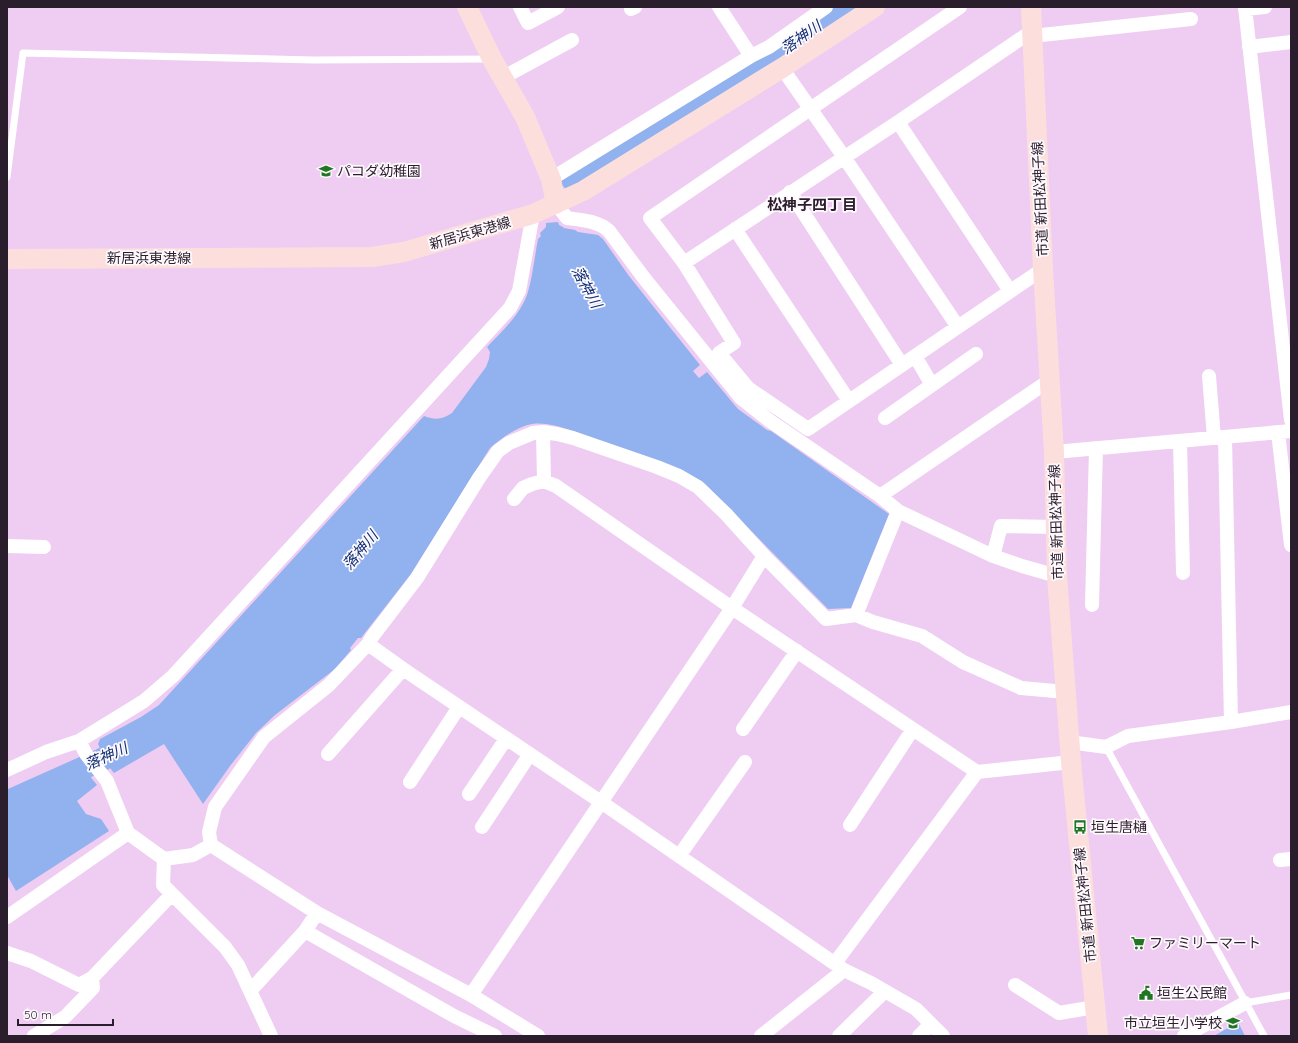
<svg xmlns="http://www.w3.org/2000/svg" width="1298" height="1043" font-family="Quicksand,'Noto Sans JP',sans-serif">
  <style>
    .water { fill: #92b1ef }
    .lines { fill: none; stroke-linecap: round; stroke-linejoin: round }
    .river { stroke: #92b1ef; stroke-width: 23 }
    .lane { stroke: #fff; stroke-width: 7 }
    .street { stroke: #fff; stroke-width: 14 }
    .secondary { stroke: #fcdfdd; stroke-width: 20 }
    .labels { text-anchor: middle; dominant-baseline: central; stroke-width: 3.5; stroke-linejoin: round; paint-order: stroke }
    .poi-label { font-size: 14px; fill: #2b1e2c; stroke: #fdf9fd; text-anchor: start }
    .street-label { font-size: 14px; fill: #2b1e2c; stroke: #fdf9fd }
    .water-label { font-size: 15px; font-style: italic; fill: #113076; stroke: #fdf9fd }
    .neighbourhood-label { font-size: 15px; font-weight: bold; fill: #2b1e2c; stroke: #fdf9fd }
  </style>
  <rect width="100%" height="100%" fill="#efccf2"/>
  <path class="water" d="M 558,222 L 559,225 L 563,227 L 564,228 L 575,230 L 578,232 L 598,235 L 603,239 L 629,276 L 700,365 L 693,371 L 699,378 L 707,372 L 738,409 L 767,430 L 771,431 L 889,514 L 851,608 L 828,609 L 705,484 C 670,464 633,452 595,439 C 576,433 553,421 532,424 C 516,427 502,438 490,448 L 411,574 L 361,638 L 358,638 L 350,648 L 351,650 L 335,669 L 275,715 L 256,733 L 230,766 L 203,804 L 164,744 L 114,773 L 110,768 L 108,769 L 95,751 L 100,748 L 98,744 L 100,739 L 141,717 L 159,705 L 424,416 C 435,420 442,420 452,413 L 486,367 L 489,359 L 490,352 L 487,347 C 502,331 519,316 527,295 C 532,280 535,255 538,239 L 541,236 L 540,233 L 546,227 L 546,223 Z
    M 76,759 L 97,785 L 77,801 L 86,814 L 101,819 L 109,831 L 16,891 L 7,875 L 7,793 Z
    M 1238,1022 L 1245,1036 L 1214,1036 Z"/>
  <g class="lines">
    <path class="river" d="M 572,179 L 761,65 L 845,7
      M 7,802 L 101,760 L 130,745"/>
    <path class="lane" d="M 7,177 L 23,53 L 313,60 L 490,59
      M 1106,747 L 1264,1036
      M 1245,1003 L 1291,995"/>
    <path class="street" d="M 520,7 L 528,23 L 558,7
      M 960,7 L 650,218 L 684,263 L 734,343 L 719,353 L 748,388 L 808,429 L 1043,269
      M 1245,7 L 1291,420
      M 631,9 L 635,7
      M 1245,9 L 1265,7
      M 1032,36 L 1191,19
      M 1249,47 L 1291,42
      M 751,56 L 769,47 L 826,7
      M 782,68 L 844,157 L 958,327
      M 502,78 L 572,40
      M 898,122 L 1010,291
      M 551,179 L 751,56 L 719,7
      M 790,192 L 902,365
      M 556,204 L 567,218 C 582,220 598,221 609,231 L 644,278 L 741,398 L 770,421 L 880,496 L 898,511 L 993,556 L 1022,566 L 1057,576
      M 735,229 L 849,401
      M 684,263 L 898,122 L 1032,31
      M 915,356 L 932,385
      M 1209,376 L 1214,438
      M 885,418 L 976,354
      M 1278,432 L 1291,545
      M 1225,437 L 1231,722
      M 1180,441 L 1183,573
      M 1054,452 L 1291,431
      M 544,481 L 543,432 L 557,434 L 573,438 L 657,467 L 679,476 L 698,487 L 726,514 L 764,556 L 826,619 L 856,615 L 898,511
      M 880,496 L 1050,380
      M 514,499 L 523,488 L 532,484 L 544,481 L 556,486 L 732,608 L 977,772 L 835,963
      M 7,546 L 44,547
      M 993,556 L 1001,526 L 1056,527
      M 1092,605 L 1096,448
      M 856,615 L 873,622 L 922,636 L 963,662 L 1021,688 L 1066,692
      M 368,644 L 372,637 L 417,578 L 479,478 L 498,451 L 509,443 L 533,433 L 543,432
      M 743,729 L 797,651
      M 79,741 L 86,754 L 107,781 L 128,833 L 164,859
      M 1069,742 L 1106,747 L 1128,736 L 1231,722 L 1291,712
      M 328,754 L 403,669
      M 7,770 L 46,752 L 79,741 L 144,701 L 173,676 L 510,308 L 519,291 L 533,214
      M 977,772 L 1071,762
      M 410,782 L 459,707
      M 469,794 L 506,739
      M 850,825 L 913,729
      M 482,827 L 530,754
      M 211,845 L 317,913 L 305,931
      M 679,856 L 745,762
      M 1280,860 L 1291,859
      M 317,913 L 471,995 L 538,1036
      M 7,917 L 128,833
      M 7,953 L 31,961 L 79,985 L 92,978
      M 1015,985 L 1059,1013 L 1095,1007
      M 251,990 L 305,931 L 454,1016 L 495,1036
      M 471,995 L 732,608 L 764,556
      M 34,1036 L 65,1017 L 93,988 L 92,978 L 172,894
      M 271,1036 L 238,965 L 225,947 L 163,885 L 164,859 L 193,855 L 211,845 L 209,832 L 215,807 L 264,737 L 329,685 L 368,644 L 403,669 L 601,802 L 844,970
      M 761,1036 L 844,970 L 871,983 L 916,1009 L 943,1036
      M 839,1036 L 885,991
      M 919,1036 L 931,1024
      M 1184,1036 L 1245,1003"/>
    <path class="secondary" d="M 467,7 L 492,59 L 525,117 L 551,179 L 556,204
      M 1031,7 L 1043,269 L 1054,452 L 1057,576 L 1071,762 L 1098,1036
      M 7,259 L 372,257 L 404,252 L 533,214 L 583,191 L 782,68 L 875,7"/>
  </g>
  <defs>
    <symbol id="school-bare" viewBox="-9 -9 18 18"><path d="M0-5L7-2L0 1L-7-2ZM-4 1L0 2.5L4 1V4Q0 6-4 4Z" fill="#207623" stroke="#fdf9fd" stroke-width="2.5" paint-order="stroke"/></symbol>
    <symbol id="bus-bare" viewBox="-9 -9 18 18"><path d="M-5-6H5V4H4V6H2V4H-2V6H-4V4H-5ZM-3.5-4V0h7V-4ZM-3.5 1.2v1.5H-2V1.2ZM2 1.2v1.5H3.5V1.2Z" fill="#207623" stroke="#fdf9fd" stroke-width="2.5" paint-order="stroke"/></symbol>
    <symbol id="supermarket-bare" viewBox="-9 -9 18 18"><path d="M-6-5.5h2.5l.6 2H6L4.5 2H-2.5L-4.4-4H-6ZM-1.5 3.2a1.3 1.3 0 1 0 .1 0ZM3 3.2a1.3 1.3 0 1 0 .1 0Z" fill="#207623" stroke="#fdf9fd" stroke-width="2.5" paint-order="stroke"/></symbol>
    <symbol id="civic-bare" viewBox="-9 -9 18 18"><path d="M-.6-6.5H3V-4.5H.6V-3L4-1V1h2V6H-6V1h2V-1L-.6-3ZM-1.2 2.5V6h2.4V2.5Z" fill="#207623" stroke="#fdf9fd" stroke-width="2.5" paint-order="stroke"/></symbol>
  </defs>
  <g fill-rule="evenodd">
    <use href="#school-bare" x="316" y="161" width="20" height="20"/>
    <use href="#bus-bare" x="1070" y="817" width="20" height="20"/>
    <use href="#supermarket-bare" x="1128" y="933" width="20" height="20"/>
    <use href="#civic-bare" x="1136" y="983" width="20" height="20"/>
    <use href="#school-bare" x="1223" y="1013" width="20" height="20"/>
  </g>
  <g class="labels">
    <g class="poi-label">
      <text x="337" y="171">パコダ幼稚園</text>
      <text x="1091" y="827">垣生唐樋</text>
      <text x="1149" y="943">ファミリーマート</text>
      <text x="1157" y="993">垣生公民館</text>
      <text x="1222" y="1023" text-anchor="end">市立垣生小学校</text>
    </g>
    <g class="street-label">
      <text transform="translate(1040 199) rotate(-93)">市道 新田松神子線</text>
      <text transform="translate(470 233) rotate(-16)">新居浜東港線</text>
      <text x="149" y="258">新居浜東港線</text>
      <text transform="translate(1056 522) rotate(-92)">市道 新田松神子線</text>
      <text transform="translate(1085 905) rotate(-96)">市道 新田松神子線</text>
    </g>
    <g class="water-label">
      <text transform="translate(801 37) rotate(-35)">落神川</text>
      <text transform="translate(587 287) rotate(62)">落神川</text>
      <text transform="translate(360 550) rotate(-50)">落神川</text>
      <text transform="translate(106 756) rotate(-24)">落神川</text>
    </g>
    <g class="neighbourhood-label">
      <text x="812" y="204">松神子四丁目</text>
    </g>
  </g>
  <rect width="1298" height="1043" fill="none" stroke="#2b1e2c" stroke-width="16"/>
  <path d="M18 1019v6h95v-6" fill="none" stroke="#2b1e2c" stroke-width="2"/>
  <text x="24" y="1019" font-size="12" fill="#2b1e2c" stroke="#fdf9fd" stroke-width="3" paint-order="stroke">50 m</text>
</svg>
